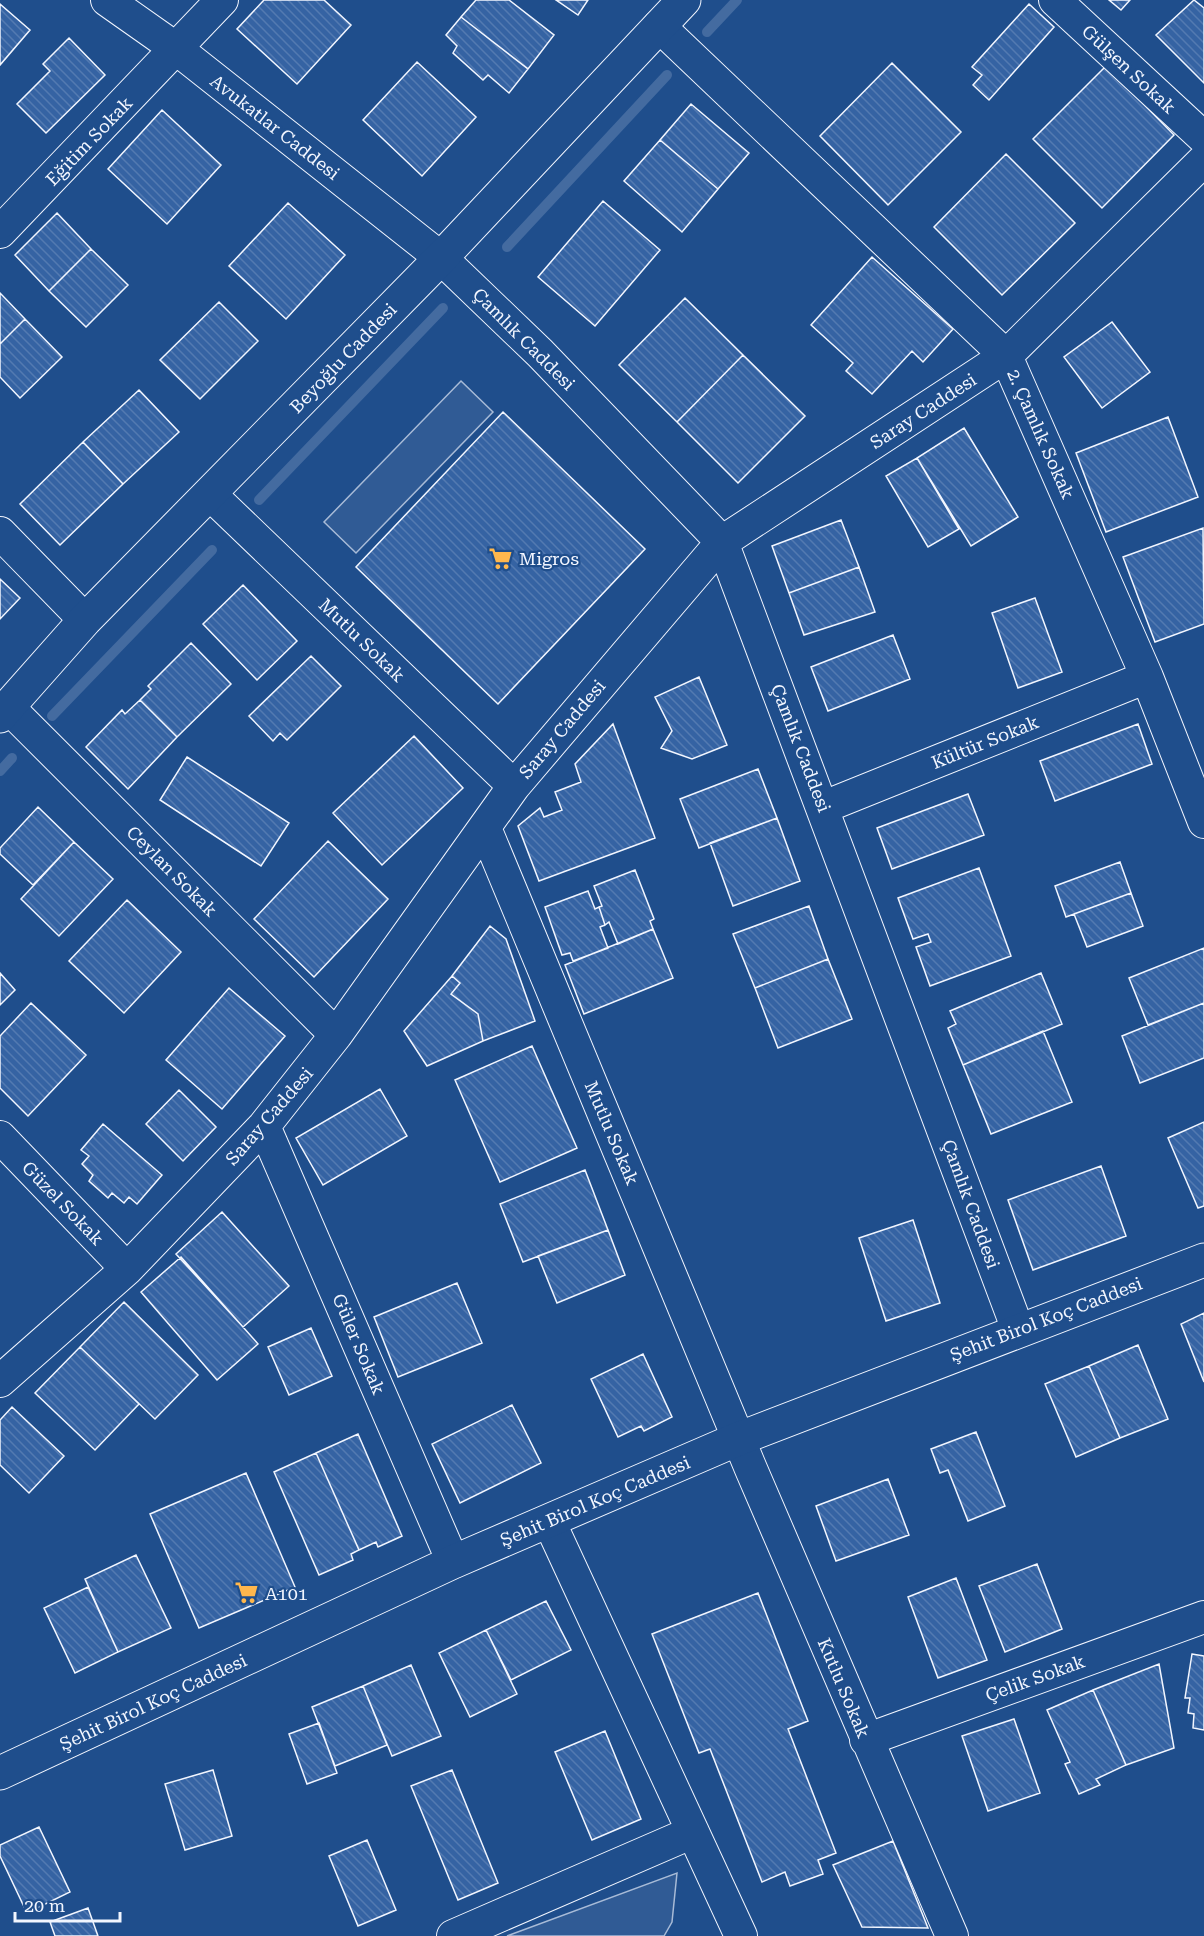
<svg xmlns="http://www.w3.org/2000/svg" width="1204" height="1936" font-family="'Roboto Serif',serif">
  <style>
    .built { fill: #305b95; stroke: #a8bbd7; stroke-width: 1.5 }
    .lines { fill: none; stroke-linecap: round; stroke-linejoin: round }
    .stream { stroke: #446ba0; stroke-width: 10 }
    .building { fill: url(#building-back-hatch); stroke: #f2f6ff; stroke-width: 1.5 }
    .street-casing { stroke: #f2f6ff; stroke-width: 34 }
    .secondary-casing { stroke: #f2f6ff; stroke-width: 35 }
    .street { stroke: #1f4e8c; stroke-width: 32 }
    .secondary { stroke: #1f4e8c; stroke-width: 33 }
    .labels { text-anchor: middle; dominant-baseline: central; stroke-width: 4.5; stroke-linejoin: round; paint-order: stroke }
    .street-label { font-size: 18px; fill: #f2f6ff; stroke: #1f4e8c }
    .poi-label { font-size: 18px; fill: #f2f6ff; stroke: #1f4e8c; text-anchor: start }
  </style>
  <defs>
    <pattern id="building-back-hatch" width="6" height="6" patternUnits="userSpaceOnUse" patternTransform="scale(1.5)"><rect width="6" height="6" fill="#3563a3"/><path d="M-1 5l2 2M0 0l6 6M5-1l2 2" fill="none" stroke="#537ab1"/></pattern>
  </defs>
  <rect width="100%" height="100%" fill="#1f4e8c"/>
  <path class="built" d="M 461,381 L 493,412 L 356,553 L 324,522 Z
    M 677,1873 L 672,1922 L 664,1936 L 507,1936 Z"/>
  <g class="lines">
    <path class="stream" d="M 707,32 L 737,0
      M 507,247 L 667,75
      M 259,500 L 443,308
      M 52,716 L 212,550
      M 0,771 L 12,758"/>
  </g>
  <path class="building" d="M 264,0 L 324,0 L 351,25 L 297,84 L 237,29 Z
    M 476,0 L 509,0 L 554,35 L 528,69 L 461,17 Z
    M 556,0 L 588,0 L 578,15 Z
    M 1109,0 L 1130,0 L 1121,10 Z
    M 1194,0 L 1204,8 L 1204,83 L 1156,35 Z
    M 0,4 L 30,30 L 0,65 Z
    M 1029,4 L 1054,27 L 989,100 L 973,85 L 982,75 L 972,67 Z
    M 461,17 L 528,69 L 509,93 L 488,75 L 483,80 L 453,53 L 457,46 L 446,35 Z
    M 69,38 L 105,75 L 46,133 L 17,104 L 50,71 L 43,64 Z
    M 417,62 L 476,117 L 422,176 L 363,120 Z
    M 892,63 L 961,132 L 888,205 L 820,136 Z
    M 1106,66 L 1174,135 L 1102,208 L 1033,139 Z
    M 691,104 L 749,153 L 718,189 L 660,140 Z
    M 162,110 L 221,165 L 167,224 L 108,169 Z
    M 660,140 L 718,189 L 682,232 L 624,181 Z
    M 1006,154 L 1075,223 L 1002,295 L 934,227 Z
    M 603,201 L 660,250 L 595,326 L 538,277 Z
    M 288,203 L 345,255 L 286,319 L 229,266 Z
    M 57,213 L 91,249 L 49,291 L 15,255 Z
    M 91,249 L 128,285 L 86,327 L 49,291 Z
    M 872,257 L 953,329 L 923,362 L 912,351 L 872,394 L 846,371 L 853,363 L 811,325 Z
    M 0,293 L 25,319 L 0,344 Z
    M 685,298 L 743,355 L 677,422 L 619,365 Z
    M 219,302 L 258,341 L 200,399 L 160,360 Z
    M 25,319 L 62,357 L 20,398 L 0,377 L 0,344 Z
    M 1112,322 L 1150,372 L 1102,408 L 1064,357 Z
    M 743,355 L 805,416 L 738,483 L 677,422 Z
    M 139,390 L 179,432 L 123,484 L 83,442 Z
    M 503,412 L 645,549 L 498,704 L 356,567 Z
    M 1168,417 L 1198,497 L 1106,532 L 1076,453 Z
    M 964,428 L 1018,517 L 971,546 L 917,458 Z
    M 83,442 L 123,484 L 60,545 L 20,504 Z
    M 917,458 L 959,529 L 928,547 L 886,476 Z
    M 841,520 L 859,567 L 789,593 L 772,546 Z
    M 1203,528 L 1204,624 L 1155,642 L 1123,557 Z
    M 859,567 L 875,612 L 804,635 L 789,593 Z
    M 0,579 L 20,598 L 0,619 Z
    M 243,585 L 297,641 L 257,680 L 203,624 Z
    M 1035,598 L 1062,672 L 1018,688 L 992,613 Z
    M 893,635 L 910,679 L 828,711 L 811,667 Z
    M 191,643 L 231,684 L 177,737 L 140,700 L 151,689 L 148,686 Z
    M 311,656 L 341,686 L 287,740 L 280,733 L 273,741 L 249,716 Z
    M 699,677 L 727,745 L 692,759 L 661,748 L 672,731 L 655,697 Z
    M 140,700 L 177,737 L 128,789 L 86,747 L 122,710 L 125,714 Z
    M 613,724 L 655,838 L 539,881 L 518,826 L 540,808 L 544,817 L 562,810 L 555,792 L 581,782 L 575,764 Z
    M 1138,724 L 1152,764 L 1055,801 L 1040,761 Z
    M 414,736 L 463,788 L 382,865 L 333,813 Z
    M 187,757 L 289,823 L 261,866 L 160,800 Z
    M 758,769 L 777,818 L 699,848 L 680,799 Z
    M 968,794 L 984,835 L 892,869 L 877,828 Z
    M 38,807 L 74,842 L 33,885 L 0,854 L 0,848 Z
    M 777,818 L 800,881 L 733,906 L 710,843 Z
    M 328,841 L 388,899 L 314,977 L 254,919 Z
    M 74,842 L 113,879 L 59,936 L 21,899 Z
    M 1120,862 L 1131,893 L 1066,917 L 1055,886 Z
    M 979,868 L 1011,956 L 930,986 L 916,947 L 931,942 L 928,934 L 913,939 L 898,898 Z
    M 635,870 L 654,919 L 650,921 L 653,929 L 618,944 L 609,922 L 605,925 L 599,907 L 602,906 L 594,886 Z
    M 588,891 L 595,909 L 599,907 L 605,925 L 600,927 L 608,948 L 573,961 L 570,953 L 562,955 L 545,907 Z
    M 1131,893 L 1143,926 L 1087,947 L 1074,914 Z
    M 127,900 L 181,952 L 124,1013 L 69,961 Z
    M 809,906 L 828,959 L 755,988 L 733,934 Z
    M 490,926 L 506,939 L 535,1021 L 483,1041 L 478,1014 L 451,994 L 460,983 L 452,976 Z
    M 653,929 L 673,978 L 584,1014 L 565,965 Z
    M 1204,948 L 1204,1003 L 1148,1025 L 1129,978 Z
    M 828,959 L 852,1019 L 778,1048 L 755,988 Z
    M 0,973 L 15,990 L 0,1005 Z
    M 1041,973 L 1062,1024 L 963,1065 L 948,1028 L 956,1024 L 950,1011 Z
    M 452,976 L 460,983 L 451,994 L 478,1014 L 483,1041 L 427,1066 L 404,1031 Z
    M 229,988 L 285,1036 L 222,1109 L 166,1060 Z
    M 31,1003 L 86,1055 L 28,1116 L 0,1088 L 0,1036 Z
    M 1204,1003 L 1204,1058 L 1140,1083 L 1122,1036 Z
    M 1043,1031 L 1072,1102 L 991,1134 L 963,1065 Z
    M 532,1046 L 577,1148 L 500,1182 L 455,1080 Z
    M 380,1089 L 407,1136 L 323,1185 L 296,1138 Z
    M 179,1090 L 216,1127 L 183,1161 L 146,1124 Z
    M 1204,1122 L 1204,1206 L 1198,1208 L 1168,1138 Z
    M 103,1124 L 162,1175 L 137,1204 L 129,1197 L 124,1203 L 112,1193 L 108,1198 L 89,1181 L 93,1175 L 82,1164 L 89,1156 L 81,1150 Z
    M 1101,1166 L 1126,1236 L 1033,1270 L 1008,1200 Z
    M 585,1170 L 608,1230 L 523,1262 L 500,1204 Z
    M 222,1212 L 289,1286 L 243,1327 L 176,1254 Z
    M 913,1220 L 940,1303 L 886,1321 L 859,1238 Z
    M 608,1230 L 625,1275 L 557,1303 L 538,1256 Z
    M 181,1257 L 258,1344 L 217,1380 L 141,1292 Z
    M 457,1283 L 482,1343 L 398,1377 L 374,1317 Z
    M 124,1302 L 198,1375 L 155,1419 L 80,1347 Z
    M 1204,1313 L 1204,1382 L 1181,1324 Z
    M 311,1328 L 332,1376 L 289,1395 L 268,1347 Z
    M 1138,1345 L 1168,1419 L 1120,1438 L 1089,1366 Z
    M 80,1347 L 139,1404 L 95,1450 L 35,1393 Z
    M 643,1354 L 672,1417 L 644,1431 L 641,1426 L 618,1437 L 591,1379 Z
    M 1089,1366 L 1120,1438 L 1076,1457 L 1045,1384 Z
    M 512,1405 L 541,1463 L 460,1503 L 432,1444 Z
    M 12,1407 L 64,1456 L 29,1493 L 0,1465 L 0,1420 Z
    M 976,1432 L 1005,1506 L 968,1521 L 948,1470 L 940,1473 L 931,1449 Z
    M 358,1434 L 402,1536 L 378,1547 L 376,1542 L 359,1550 L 316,1453 Z
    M 316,1453 L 359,1550 L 351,1554 L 353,1560 L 319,1575 L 274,1472 Z
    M 246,1473 L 295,1587 L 199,1628 L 150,1514 Z
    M 888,1479 L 909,1535 L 836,1561 L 816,1506 Z
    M 136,1555 L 171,1628 L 118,1652 L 85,1579 Z
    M 1037,1564 L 1062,1629 L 1005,1652 L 979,1586 Z
    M 956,1578 L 987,1660 L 938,1678 L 908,1597 Z
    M 88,1587 L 118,1652 L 75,1673 L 44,1608 Z
    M 758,1593 L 808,1721 L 788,1729 L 836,1853 L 818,1860 L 823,1874 L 790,1886 L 785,1872 L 762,1882 L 710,1749 L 699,1753 L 652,1634 Z
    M 546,1601 L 571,1650 L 511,1680 L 486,1630 Z
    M 486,1630 L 517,1694 L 470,1717 L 439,1653 Z
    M 1192,1654 L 1204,1656 L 1204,1730 L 1193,1728 L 1194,1714 L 1188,1713 L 1190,1698 L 1185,1698 Z
    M 1159,1664 L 1174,1748 L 1126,1765 L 1093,1690 Z
    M 411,1665 L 441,1736 L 392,1756 L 363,1686 Z
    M 363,1686 L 387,1745 L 335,1766 L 312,1707 Z
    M 1093,1690 L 1126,1765 L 1096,1779 L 1100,1785 L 1079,1794 L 1065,1764 L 1070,1762 L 1047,1710 Z
    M 1014,1719 L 1040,1793 L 988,1811 L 962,1736 Z
    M 319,1723 L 337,1773 L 307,1784 L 289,1734 Z
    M 605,1731 L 641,1819 L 592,1840 L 555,1752 Z
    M 213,1770 L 232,1836 L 185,1850 L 165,1784 Z
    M 452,1770 L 498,1883 L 458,1900 L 411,1786 Z
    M 39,1827 L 70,1892 L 27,1913 L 0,1856 L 0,1845 Z
    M 367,1840 L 396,1910 L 358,1926 L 329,1856 Z
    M 893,1841 L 928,1928 L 862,1927 L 833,1865 Z
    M 88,1908 L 98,1936 L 55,1936 L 50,1922 Z"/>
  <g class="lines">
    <defs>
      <path id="street" d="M 107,0 L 178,50 L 441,258 L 540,353 L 722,542 L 1018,1330
        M 1055,0 L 1204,138
        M 659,26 L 1006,356 L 1147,677 L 1204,822
        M 0,232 L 222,0
        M 210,494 L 514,786
        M 0,533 L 85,620
        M 8,707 L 336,1035
        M 824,807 L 1147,677
        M 485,828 L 751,1469 L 952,1936
        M 264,1126 L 453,1562
        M 0,1137 L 127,1269
        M 0,1381 L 127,1269 L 264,1126 L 336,1035 L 514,786 L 722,542 L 1006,356 L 1204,160
        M 549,1521 L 741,1936
        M 866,1740 L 1204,1617
        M 453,1936 L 693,1832"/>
      <path id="secondary" d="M 0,716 L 85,620 L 441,258 L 684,0
        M 0,1773 L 453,1562 L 738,1439 L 1204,1260"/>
    </defs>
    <use href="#street" class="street-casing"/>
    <use href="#secondary" class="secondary-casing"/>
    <use href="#street" class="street"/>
    <use href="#secondary" class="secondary"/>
  </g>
  <defs>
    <symbol id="supermarket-bare" viewBox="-9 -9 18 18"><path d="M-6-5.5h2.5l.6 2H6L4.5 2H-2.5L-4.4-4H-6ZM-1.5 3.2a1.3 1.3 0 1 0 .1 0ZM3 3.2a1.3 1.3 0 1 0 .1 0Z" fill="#ffb74d" stroke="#1f4e8c" stroke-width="2.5" paint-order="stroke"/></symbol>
  </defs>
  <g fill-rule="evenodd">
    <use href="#supermarket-bare" x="484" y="542" width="33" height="33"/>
    <use href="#supermarket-bare" x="230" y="1576" width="33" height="33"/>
  </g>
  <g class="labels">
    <g class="street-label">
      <text transform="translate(1129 69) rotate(43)">Gülşen Sokak</text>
      <text transform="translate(275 127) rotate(38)">Avukatlar Caddesi</text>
      <text transform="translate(89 141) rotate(-46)">Eğitim Sokak</text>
      <text transform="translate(524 339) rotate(45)">Çamlık Caddesi</text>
      <text transform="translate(343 358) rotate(-46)">Beyoğlu Caddesi</text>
      <text transform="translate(923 411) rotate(-33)">Saray Caddesi</text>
      <text transform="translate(1041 434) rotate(66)">2. Çamlık Sokak</text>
      <text transform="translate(362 640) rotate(44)">Mutlu Sokak</text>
      <text transform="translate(562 729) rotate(-50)">Saray Caddesi</text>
      <text transform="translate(985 742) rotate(-22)">Kültür Sokak</text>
      <text transform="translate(801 748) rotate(69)">Çamlık Caddesi</text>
      <text transform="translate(172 871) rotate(45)">Ceylan Sokak</text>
      <text transform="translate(269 1116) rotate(-49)">Saray Caddesi</text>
      <text transform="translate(612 1133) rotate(67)">Mutlu Sokak</text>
      <text transform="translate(63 1203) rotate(46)">Güzel Sokak</text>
      <text transform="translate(971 1204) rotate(70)">Çamlık Caddesi</text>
      <text transform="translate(1046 1319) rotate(-21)">Şehit Birol Koç Caddesi</text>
      <text transform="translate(359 1344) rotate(67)">Güler Sokak</text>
      <text transform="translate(595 1501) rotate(-23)">Şehit Birol Koç Caddesi</text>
      <text transform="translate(1035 1678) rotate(-20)">Çelik Sokak</text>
      <text transform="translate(844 1688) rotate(67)">Kutlu Sokak</text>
      <text transform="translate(153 1702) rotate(-25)">Şehit Birol Koç Caddesi</text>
    </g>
    <g class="poi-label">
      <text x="519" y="558">Migros</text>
      <text x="265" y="1593">A101</text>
    </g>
  </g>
  <path d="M15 1912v9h105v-9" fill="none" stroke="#f2f6ff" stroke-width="3"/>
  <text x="24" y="1912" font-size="18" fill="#f2f6ff" stroke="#1f4e8c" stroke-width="4.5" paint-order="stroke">20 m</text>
</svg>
